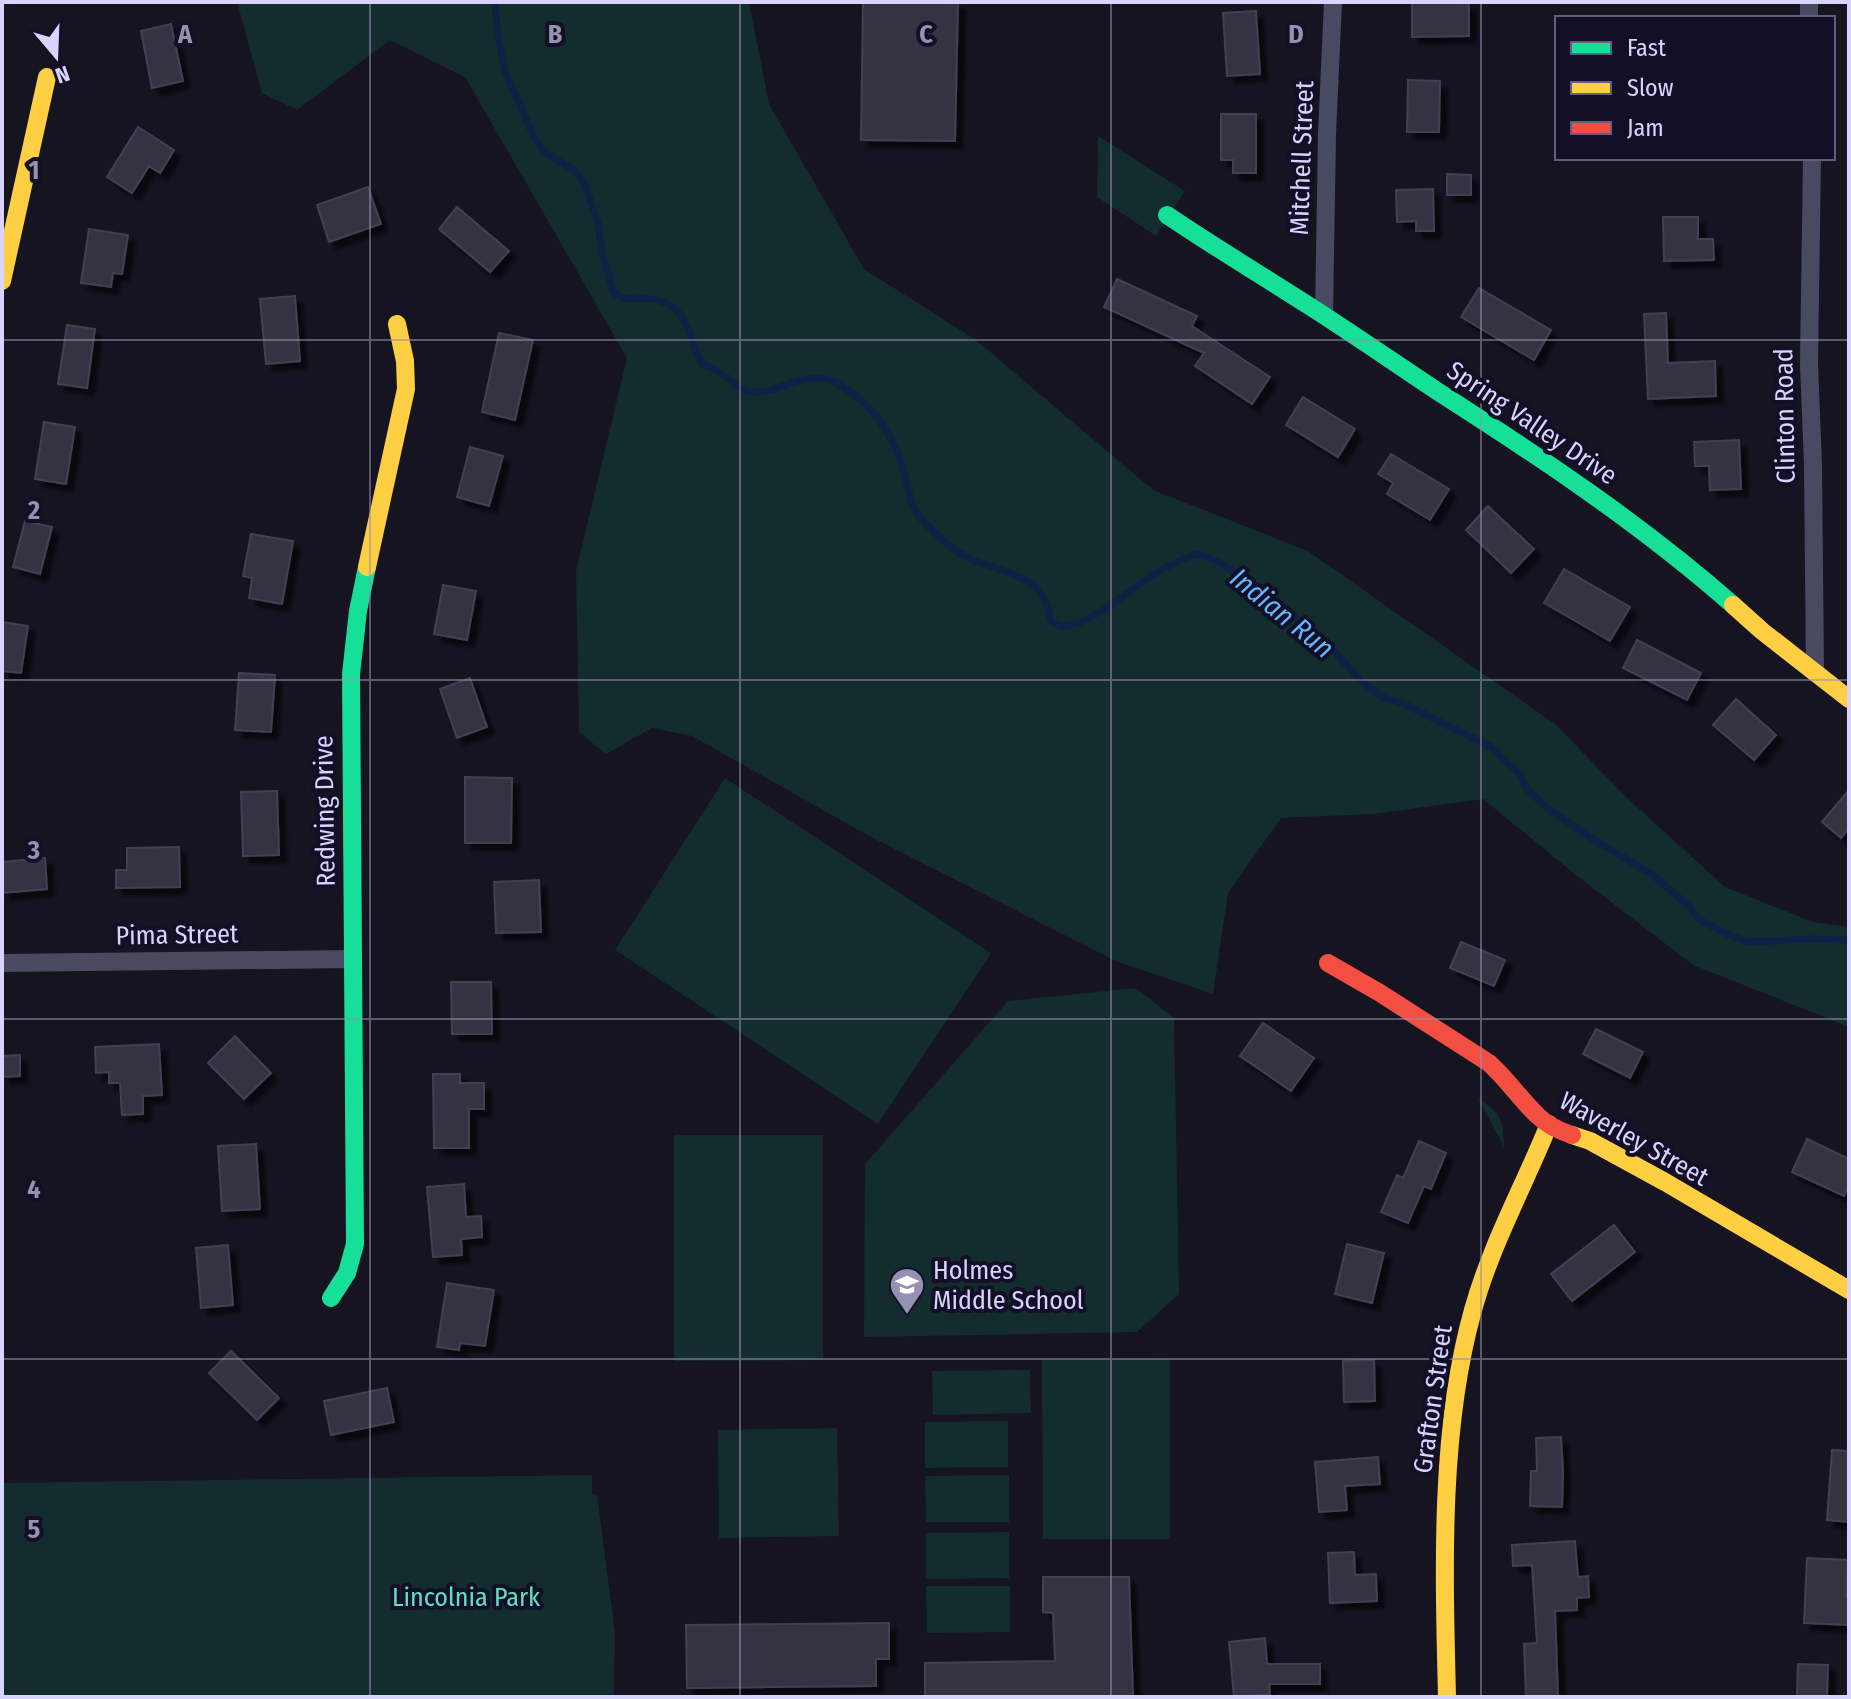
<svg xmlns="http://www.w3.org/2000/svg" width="1851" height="1699" font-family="'Fira Sans Condensed',sans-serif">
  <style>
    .green { fill: #132c2d }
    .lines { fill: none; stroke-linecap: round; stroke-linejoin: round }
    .stream { stroke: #0d2144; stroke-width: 7 }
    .building { fill: #343243; stroke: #433f54; stroke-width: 2; filter: url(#shadow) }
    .street { stroke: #4a4962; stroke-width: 18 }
    .fast { stroke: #16e098; stroke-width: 18 }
    .slow { stroke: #ffcf43; stroke-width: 18 }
    .jam { stroke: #f24e42; stroke-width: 18 }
    .grid { fill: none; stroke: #9591b1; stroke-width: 2; stroke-opacity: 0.55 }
    .labels { text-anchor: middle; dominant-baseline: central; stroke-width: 8; stroke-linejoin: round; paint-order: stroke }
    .street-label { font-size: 26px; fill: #d9d4ff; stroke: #130f26 }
    .poi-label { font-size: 26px; fill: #d9d4ff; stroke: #130f26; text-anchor: start }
    .park-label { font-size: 26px; fill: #5fe0c0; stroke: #130f26 }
    .water-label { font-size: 28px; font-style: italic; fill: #62b6ff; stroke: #130f26 }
    .grid-label { font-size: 26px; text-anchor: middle; font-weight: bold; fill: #9591b1; stroke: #130f26; stroke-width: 8; stroke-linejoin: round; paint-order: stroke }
  </style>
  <defs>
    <filter id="shadow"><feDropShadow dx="7" dy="7" stdDeviation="2" flood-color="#0009"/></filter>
  </defs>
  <rect width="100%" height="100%" fill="#161421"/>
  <path class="green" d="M 237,2 L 749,2 L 769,104 L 864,269 L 976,340 L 1153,490 L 1308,551 L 1555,724 L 1627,798 L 1725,887 L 1813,922 L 1849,927 L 1849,1027 L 1693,965 L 1576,875 L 1483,799 L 1373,814 L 1281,818 L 1228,893 L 1213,994 L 1118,962 L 869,836 L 692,736 L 652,728 L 606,754 L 579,732 L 576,571 L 627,358 L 465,77 L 390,40 L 297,110 L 262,93 Z
    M 1098,136 L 1185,191 L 1156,236 L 1097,197 Z
    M 725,778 L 991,953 L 878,1124 L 615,950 Z
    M 1136,988 L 1174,1018 L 1179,1294 L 1137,1332 L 864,1337 L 865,1164 L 1008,1001 Z
    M 1478,1098 C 1501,1113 1504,1121 1504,1147 Z
    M 674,1135 L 823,1135 L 823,1360 L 674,1361 Z
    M 1170,1359 L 1170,1539 L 1043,1539 L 1042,1360 Z
    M 1030,1370 L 1031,1413 L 933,1415 L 932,1371 Z
    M 1008,1421 L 1008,1467 L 925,1468 L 925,1422 Z
    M 837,1428 L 839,1536 L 719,1538 L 718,1430 Z
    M 592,1475 L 592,1494 L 597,1495 L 615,1633 L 614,1697 L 2,1697 L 2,1483 Z
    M 1009,1475 L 1009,1522 L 926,1522 L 925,1476 Z
    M 1009,1532 L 1009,1578 L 926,1579 L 926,1533 Z
    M 926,1586 L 1010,1586 L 1010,1632 L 927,1633 Z"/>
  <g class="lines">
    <path class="stream" d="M 495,2 L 497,32 L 505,71 L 535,139 L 543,151 L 575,171 L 584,182 L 598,224 L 602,253 L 614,293 C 627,302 634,298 650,299 C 687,302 688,335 701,363 C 708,367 716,370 722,374 C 733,380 740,392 753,392 C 785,393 808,365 840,385 C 870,403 891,431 902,465 C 908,484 908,505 923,521 C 936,534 949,548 965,556 C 990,570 1029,571 1044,598 C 1048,605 1049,614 1051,621 L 1063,627 L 1081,622 L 1102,611 L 1154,574 L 1177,562 L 1197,554 L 1217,561 L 1263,591 L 1333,650 L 1361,681 L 1384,698 L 1406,705 L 1491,747 L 1520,775 L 1527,789 L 1547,808 L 1602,845 L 1653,875 L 1690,907 L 1698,919 L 1729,935 L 1748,942 L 1809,939 L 1849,940"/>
  </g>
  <path class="building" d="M 863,2 L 958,2 L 955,141 L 861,140 Z
    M 1412,2 L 1469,3 L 1469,36 L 1412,37 Z
    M 1256,11 L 1260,74 L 1227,76 L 1223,13 Z
    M 171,24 L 183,81 L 152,88 L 141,31 Z
    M 1408,80 L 1440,81 L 1439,132 L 1407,132 Z
    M 1221,114 L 1256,114 L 1256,173 L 1233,173 L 1233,160 L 1221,160 Z
    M 138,127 L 174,150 L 160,173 L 149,166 L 132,193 L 107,177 Z
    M 1447,174 L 1471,175 L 1471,195 L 1447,195 Z
    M 368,187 L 381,224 L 329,242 L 317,205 Z
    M 1433,189 L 1434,231 L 1416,231 L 1416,221 L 1397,222 L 1396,190 Z
    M 457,207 L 509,251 L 490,272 L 439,229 Z
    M 1663,217 L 1698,217 L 1698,239 L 1713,239 L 1714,260 L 1664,261 Z
    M 89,229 L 128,235 L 122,274 L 113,273 L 111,287 L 81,283 Z
    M 1117,279 L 1197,316 L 1192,326 L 1270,377 L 1252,404 L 1195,366 L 1204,353 L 1104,307 Z
    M 1479,288 L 1551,330 L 1534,360 L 1461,317 Z
    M 295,296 L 300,361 L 266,364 L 260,299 Z
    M 1666,313 L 1668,363 L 1715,361 L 1716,396 L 1648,399 L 1644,314 Z
    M 67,325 L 95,329 L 87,388 L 58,384 Z
    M 499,333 L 533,340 L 515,420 L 482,412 Z
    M 1303,397 L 1355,429 L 1338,457 L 1286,425 Z
    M 44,422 L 75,427 L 66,484 L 35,479 Z
    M 1739,440 L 1741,489 L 1710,490 L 1709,466 L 1695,466 L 1694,442 Z
    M 470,447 L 503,456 L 489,506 L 457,497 Z
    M 1391,454 L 1449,489 L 1430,520 L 1387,494 L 1393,483 L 1378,474 Z
    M 1488,506 L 1534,549 L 1511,573 L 1466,530 Z
    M 25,521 L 52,527 L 40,574 L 13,567 Z
    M 251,534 L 293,541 L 282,604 L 249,598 L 252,578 L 243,576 Z
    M 1564,569 L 1630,607 L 1610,641 L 1544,603 Z
    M 443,585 L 476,591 L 467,640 L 434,634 Z
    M 2,622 L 28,626 L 21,673 L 2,671 Z
    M 1637,640 L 1701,673 L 1687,700 L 1623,668 Z
    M 239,673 L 275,675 L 271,732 L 235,730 Z
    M 470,678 L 487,727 L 457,738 L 440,689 Z
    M 1736,699 L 1776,735 L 1754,760 L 1713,725 Z
    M 465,777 L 512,778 L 511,843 L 465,843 Z
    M 1849,790 L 1849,828 L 1841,838 L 1822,822 Z
    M 277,791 L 279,855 L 243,856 L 241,792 Z
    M 179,847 L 180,887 L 116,888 L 116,870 L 127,870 L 127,848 Z
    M 45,858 L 47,889 L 2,893 L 2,862 Z
    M 539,880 L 541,932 L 496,933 L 494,882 Z
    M 1461,942 L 1505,960 L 1494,986 L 1450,968 Z
    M 451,982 L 491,982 L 492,1034 L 452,1034 Z
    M 1263,1023 L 1314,1058 L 1291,1091 L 1240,1056 Z
    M 1596,1029 L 1643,1052 L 1630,1078 L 1583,1054 Z
    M 235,1036 L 271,1073 L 244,1099 L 208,1063 Z
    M 159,1044 L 162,1095 L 143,1096 L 143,1114 L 122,1115 L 120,1083 L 109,1083 L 109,1072 L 96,1073 L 95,1047 Z
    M 20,1055 L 20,1076 L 2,1077 L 2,1056 Z
    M 433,1074 L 460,1074 L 460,1083 L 484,1083 L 484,1109 L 469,1109 L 469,1148 L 434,1148 Z
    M 1807,1139 L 1849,1159 L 1849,1185 L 1844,1196 L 1792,1172 Z
    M 1419,1141 L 1446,1153 L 1431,1189 L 1424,1186 L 1408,1223 L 1381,1212 L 1397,1175 L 1403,1178 Z
    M 256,1144 L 260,1209 L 222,1211 L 218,1146 Z
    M 464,1184 L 466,1217 L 481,1216 L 482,1237 L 461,1239 L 462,1255 L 433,1257 L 427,1187 Z
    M 1614,1225 L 1635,1252 L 1572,1301 L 1551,1274 Z
    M 1347,1244 L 1384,1253 L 1372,1303 L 1335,1294 Z
    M 228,1245 L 233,1305 L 201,1308 L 196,1248 Z
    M 447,1283 L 494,1290 L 485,1346 L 460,1343 L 459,1350 L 437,1347 Z
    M 231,1351 L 279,1398 L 257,1420 L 209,1373 Z
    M 1374,1360 L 1375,1401 L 1344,1402 L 1343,1361 Z
    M 387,1388 L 394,1422 L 331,1435 L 324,1401 Z
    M 1561,1437 L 1563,1472 L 1562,1507 L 1530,1506 L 1531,1471 L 1537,1471 L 1536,1438 Z
    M 1832,1450 L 1849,1451 L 1849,1522 L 1827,1520 Z
    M 1378,1457 L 1380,1484 L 1345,1486 L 1347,1510 L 1319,1512 L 1315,1462 Z
    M 1575,1541 L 1578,1577 L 1588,1576 L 1589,1597 L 1577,1598 L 1577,1610 L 1555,1611 L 1558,1697 L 1526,1697 L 1524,1644 L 1537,1643 L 1532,1565 L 1513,1566 L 1512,1545 Z
    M 1354,1552 L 1355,1575 L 1376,1574 L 1377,1601 L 1330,1603 L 1328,1553 Z
    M 1807,1558 L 1848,1560 L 1846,1597 L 1849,1597 L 1849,1625 L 1804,1623 Z
    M 1043,1577 L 1129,1577 L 1133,1697 L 925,1697 L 925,1663 L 1055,1661 L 1053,1613 L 1043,1612 Z
    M 889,1623 L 889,1659 L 876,1659 L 876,1686 L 687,1688 L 686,1625 Z
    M 1265,1638 L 1267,1664 L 1320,1664 L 1320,1684 L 1269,1684 L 1270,1694 L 1234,1697 L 1229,1642 Z
    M 1798,1664 L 1828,1665 L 1827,1697 L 1797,1697 Z"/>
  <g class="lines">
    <path class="street" d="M 1809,2 L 1809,18
      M 1812,158 L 1809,364 L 1813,465 L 1815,673
      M 1324,315 L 1327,134 L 1333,2
      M 2,963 L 353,959"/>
    <path class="fast" d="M 1167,215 C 1214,247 1263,276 1311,307 C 1353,334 1395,363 1437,391 C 1540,457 1641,524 1733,605
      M 331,1298 L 347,1273 L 355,1244 L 351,674 L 358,611 L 367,567"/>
    <path class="slow" d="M 2,281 L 47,77
      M 367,567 L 406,389 L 405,361 L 397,324
      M 1733,605 L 1762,631 L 1849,699
      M 1572,1135 L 1590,1141 L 1665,1182 L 1849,1290
      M 1447,1697 C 1444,1572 1439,1431 1473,1310 C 1491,1245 1524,1186 1549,1124"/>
    <path class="jam" d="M 1328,963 L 1380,993 L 1489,1063 C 1507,1079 1520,1099 1538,1116 C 1547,1125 1560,1131 1572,1135"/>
  </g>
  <path class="grid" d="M 370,2 L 370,1697M 740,2 L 740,1697M 1111,2 L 1111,1697M 1481,2 L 1481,1697M 2,340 L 1849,340M 2,680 L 1849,680M 2,1019 L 1849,1019M 2,1359 L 1849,1359"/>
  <defs>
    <symbol id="school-pin" viewBox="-11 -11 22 30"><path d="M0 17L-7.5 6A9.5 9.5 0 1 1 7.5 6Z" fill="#9591b1" stroke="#130f26"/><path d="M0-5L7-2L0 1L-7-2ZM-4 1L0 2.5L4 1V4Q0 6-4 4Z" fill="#fff"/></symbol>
  </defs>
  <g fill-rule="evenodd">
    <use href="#school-pin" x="887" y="1265" width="40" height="54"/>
  </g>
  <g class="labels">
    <g class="street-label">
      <text transform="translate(1302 158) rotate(-88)">Mitchell Street</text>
      <text transform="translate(1785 416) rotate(-91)">Clinton Road</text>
      <text transform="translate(1532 423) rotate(34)">Spring Valley Drive</text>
      <text transform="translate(325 811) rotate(-91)">Redwing Drive</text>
      <text transform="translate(177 935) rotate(-1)">Pima Street</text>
      <text transform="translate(1634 1139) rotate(29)">Waverley Street</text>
      <text transform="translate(1433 1399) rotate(-82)">Grafton Street</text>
    </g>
    <g class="poi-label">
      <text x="933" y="1270">Holmes<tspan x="933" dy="30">Middle School</tspan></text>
    </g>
    <g class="park-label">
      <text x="466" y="1597">Lincolnia Park</text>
    </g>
    <g class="water-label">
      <text transform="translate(1282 613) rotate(39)">Indian Run</text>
    </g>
  </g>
  <g class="grid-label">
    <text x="185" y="43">A</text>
    <text x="555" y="43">B</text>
    <text x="926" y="43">C</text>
    <text x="1296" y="43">D</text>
    <text x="34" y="179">1</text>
    <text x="34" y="519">2</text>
    <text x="34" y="859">3</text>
    <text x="34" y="1198">4</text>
    <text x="34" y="1538">5</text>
  </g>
  <rect width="1851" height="1699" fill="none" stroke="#d9d4ff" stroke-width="8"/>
  <rect x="1555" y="16" width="280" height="144" fill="#130f26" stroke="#625e7d" stroke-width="2"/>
  <rect x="1571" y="42" width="40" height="12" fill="#16e098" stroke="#625e7d" stroke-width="2"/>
  <text x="1627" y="56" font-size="24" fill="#d9d4ff">Fast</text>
  <rect x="1571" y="82" width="40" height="12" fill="#ffcf43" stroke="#625e7d" stroke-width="2"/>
  <text x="1627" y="96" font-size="24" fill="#d9d4ff">Slow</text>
  <rect x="1571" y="122" width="40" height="12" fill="#f24e42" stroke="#625e7d" stroke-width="2"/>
  <text x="1627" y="136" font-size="24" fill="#d9d4ff">Jam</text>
  <g transform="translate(56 56) rotate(161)" stroke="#130f26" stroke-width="6" paint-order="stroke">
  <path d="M0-6L14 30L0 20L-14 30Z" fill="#d9d4ff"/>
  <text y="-12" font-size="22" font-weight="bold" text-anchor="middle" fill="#d9d4ff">N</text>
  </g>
</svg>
